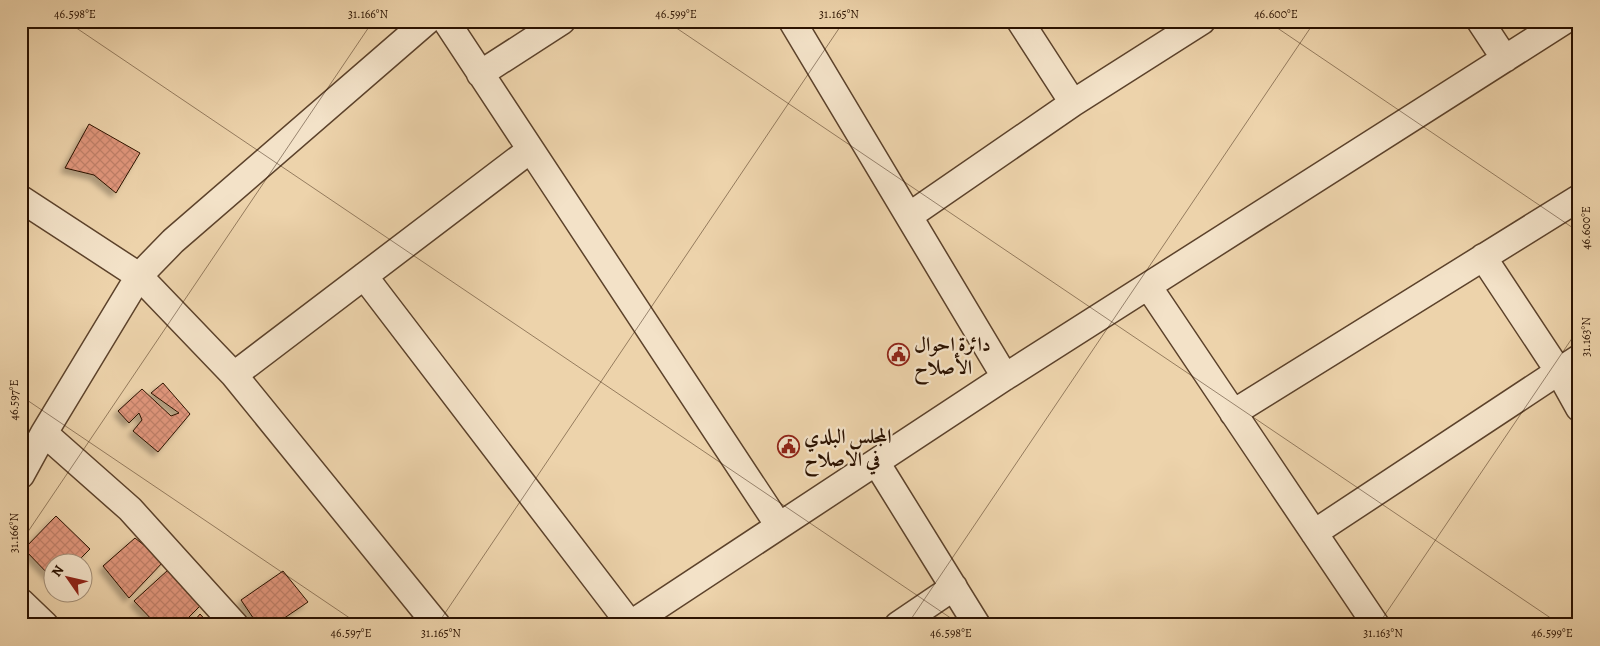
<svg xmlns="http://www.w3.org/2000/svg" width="1600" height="646" font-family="Alegreya,Amiri,serif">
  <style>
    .building { fill: url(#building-cross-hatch); stroke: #2b1200; filter: url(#shadow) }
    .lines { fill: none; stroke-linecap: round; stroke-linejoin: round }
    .street-casing { stroke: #5c422b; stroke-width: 29 }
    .street { stroke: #f3e2c8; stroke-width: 26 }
    .ticks { fill: none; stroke: #2b1200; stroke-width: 1; stroke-opacity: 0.45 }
    .labels { text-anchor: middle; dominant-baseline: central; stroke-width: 4.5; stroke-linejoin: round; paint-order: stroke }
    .poi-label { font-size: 20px; font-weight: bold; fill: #2b1200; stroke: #f3e2c8; text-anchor: start }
    .neatline { fill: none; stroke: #2b1200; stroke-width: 2 }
    .ticks-label { font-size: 12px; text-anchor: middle; fill: #2b1200 }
  </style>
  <defs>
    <pattern id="building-cross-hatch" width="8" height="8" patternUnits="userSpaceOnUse" patternTransform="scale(1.25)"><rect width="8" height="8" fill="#e0967c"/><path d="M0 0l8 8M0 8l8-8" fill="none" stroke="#c08069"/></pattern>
    <filter id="shadow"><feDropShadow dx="-4.5" dy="4.5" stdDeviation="2.5" flood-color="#0004"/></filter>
  </defs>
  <rect width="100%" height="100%" fill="#edd3ab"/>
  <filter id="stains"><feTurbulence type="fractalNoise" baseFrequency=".004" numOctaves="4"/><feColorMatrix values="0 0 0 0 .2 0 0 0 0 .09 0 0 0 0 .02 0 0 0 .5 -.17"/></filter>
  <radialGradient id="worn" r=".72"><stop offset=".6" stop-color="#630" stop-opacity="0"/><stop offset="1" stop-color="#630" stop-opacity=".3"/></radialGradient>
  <path class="building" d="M 89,124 L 140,153 L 116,193 L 94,175 L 65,168 Z
    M 163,383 L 190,414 L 158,452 L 133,431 L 142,420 L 139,413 L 129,423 L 118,411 L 142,389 L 171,416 L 179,413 L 151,393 Z
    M 56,516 L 90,549 L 75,564 L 52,564 L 52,578 L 24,549 Z
    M 135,538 L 164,561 L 129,598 L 103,566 Z
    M 168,570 L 202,604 L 181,625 L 157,625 L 134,601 Z
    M 283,571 L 308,602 L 274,625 L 258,625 L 241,600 Z
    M 200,614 L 210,625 L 191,625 Z"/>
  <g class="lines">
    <defs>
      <path id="street" d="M 446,21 L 779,526
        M 792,21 L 1005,377
        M 1020,21 L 1073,103
        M 1480,21 L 1505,59
        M 480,74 L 562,21
        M 21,199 L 139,276 L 234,375 L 437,625
        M 909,216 L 1073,103 L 1202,21
        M 1483,257 L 1559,372 L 1579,408
        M 364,276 L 630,624
        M 1148,286 L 1376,625
        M 234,375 L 530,150
        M 1233,413 L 1579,198
        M 44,433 L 130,509 L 235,625
        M 876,462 L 977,625
        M 21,475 L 44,433 L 139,276 L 173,241 L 427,21
        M 1314,533 L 1579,358
        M 21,602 L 45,625
        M 629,625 L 1005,377 L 1564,21
        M 898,625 L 954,587"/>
    </defs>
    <use href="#street" class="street-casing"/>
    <use href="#street" class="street"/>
  </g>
  <path class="ticks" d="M 66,21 L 961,625M 666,21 L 1561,625M 1267,21 L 1579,232M 21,396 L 360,625M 21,542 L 373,21M 437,625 L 844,21M 907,625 L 1315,21M 1378,625 L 1579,328"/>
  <defs>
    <symbol id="civic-ring" viewBox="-11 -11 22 22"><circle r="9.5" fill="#f3e2c8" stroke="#8f2418" stroke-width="1.5"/><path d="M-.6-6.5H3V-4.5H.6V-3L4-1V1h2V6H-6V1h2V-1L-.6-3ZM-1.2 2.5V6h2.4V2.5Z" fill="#8f2418"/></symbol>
  </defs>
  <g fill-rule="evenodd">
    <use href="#civic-ring" x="886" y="342" width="25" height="25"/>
    <use href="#civic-ring" x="776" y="434" width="25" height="25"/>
  </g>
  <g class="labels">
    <g class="poi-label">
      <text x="914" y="344">دائرة احوال<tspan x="914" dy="23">الأصلاح</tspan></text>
      <text x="804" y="436">المجلس البلدي<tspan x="804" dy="23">في الاصلاح</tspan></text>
    </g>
  </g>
  <rect width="1600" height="646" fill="none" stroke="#edd3ab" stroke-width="55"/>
  <g transform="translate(68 578) rotate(304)"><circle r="24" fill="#f3e2c8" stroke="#a38f78"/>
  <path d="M0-4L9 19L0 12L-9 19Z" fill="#8f2418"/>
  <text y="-8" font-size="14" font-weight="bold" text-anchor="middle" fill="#2b1200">N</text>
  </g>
  <rect x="28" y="28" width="1544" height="590" class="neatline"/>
  <g class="ticks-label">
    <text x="75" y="18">46.598°E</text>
    <text x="368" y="18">31.166°N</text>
    <text x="676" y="18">46.599°E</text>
    <text x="839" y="18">31.165°N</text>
    <text x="1276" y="18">46.600°E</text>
    <text transform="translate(1586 228) rotate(-90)" y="4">46.600°E</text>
    <text transform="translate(1586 337) rotate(-90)" y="4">31.163°N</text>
    <text transform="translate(14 400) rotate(-90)" y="4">46.597°E</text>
    <text transform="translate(14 533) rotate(-90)" y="4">31.166°N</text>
    <text x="351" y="637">46.597°E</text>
    <text x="441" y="637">31.165°N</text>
    <text x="951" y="637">46.598°E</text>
    <text x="1383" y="637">31.163°N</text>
    <text x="1552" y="637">46.599°E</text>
  </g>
  <rect width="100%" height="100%" filter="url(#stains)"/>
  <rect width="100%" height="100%" fill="url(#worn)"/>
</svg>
